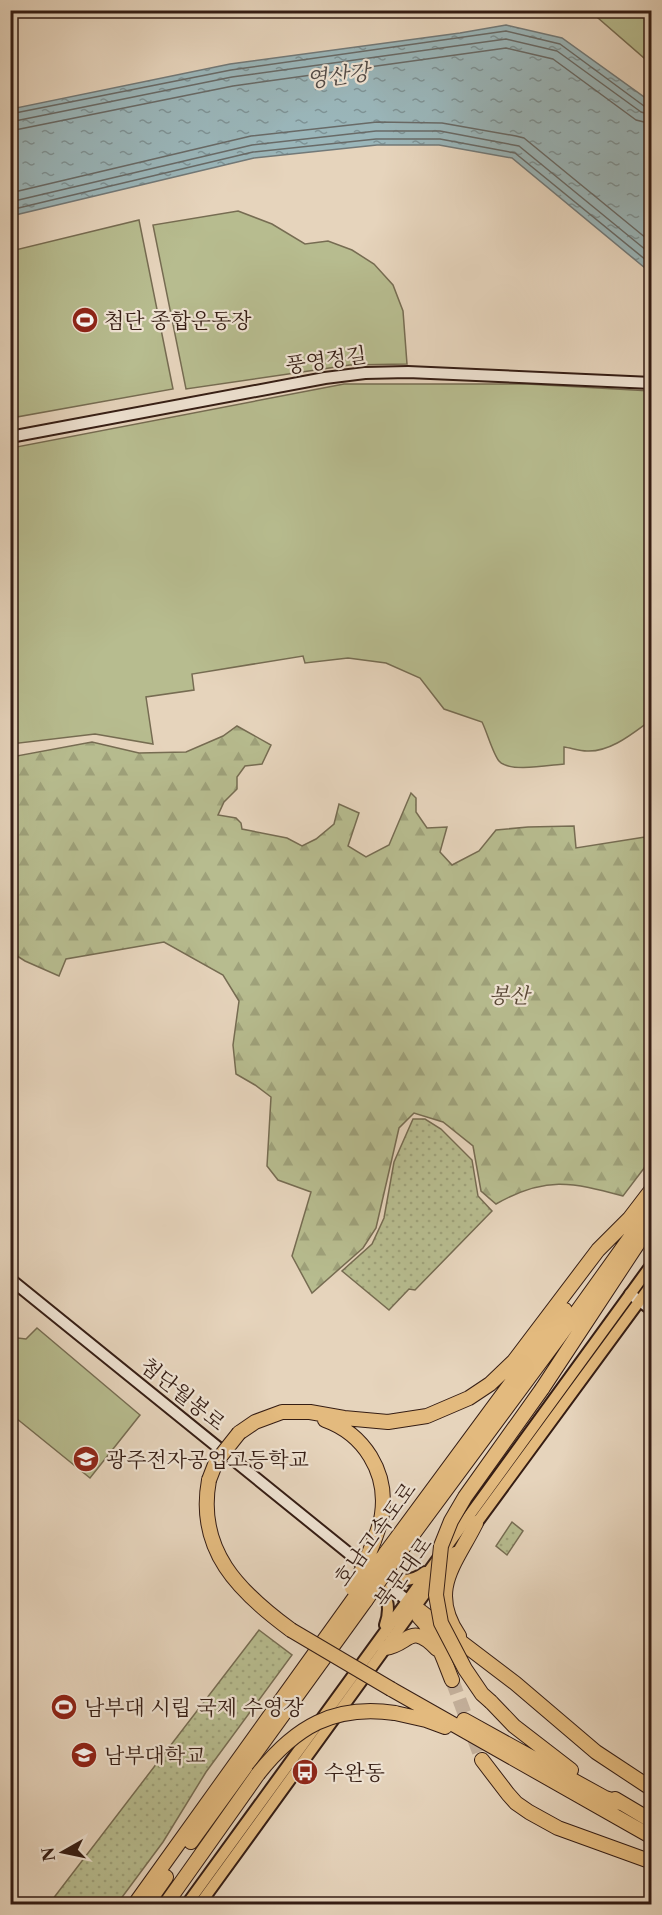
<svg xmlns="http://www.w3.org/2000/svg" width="662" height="1915" font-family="'Libre Caslon Text','Noto Serif KR',serif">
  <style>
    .grass { fill: url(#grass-dots); stroke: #766c52; stroke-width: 1.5 }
    .forest { fill: url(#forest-firs); stroke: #766c52; stroke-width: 1.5 }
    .garden { fill: #b7bc8f; stroke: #766c52; stroke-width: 1.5 }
    .water { fill: url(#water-ripples); stroke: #727978; stroke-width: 1.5 }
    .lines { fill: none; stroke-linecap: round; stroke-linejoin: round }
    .shore { stroke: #686a67; stroke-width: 1.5 }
    .highway-tunnel { stroke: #c3af9a; stroke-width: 14; stroke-dasharray: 14 7; stroke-linecap: butt }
    .secondary-casing { stroke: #351d14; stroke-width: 14 }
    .primary-casing { stroke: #351d14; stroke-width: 14 }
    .highway-casing { stroke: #351d14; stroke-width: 16 }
    .secondary { stroke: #efe3d3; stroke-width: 10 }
    .primary { stroke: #e3ba7e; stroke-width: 10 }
    .highway { stroke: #e3ba7e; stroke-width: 14 }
    .highway-bridge-casing { stroke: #351d14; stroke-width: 16; stroke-linecap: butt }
    .highway-bridge { stroke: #e3ba7e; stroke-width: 14 }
    .labels { text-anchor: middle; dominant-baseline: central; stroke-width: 4.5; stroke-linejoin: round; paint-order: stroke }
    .poi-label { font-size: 21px; fill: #351d14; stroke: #efe3d3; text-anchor: start }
    .street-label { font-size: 21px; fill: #351d14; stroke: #efe3d3 }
    .park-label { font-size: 21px; font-style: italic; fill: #564533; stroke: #efe3d3 }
    .water-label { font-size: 22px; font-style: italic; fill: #534b46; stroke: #efe3d3 }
  </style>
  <defs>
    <pattern id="grass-dots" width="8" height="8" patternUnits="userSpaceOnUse" patternTransform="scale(1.5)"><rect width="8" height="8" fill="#b7bc8f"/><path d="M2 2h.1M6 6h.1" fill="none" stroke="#9ea17a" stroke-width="1.8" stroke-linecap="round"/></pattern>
    <pattern id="forest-firs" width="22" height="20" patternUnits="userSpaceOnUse" patternTransform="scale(1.5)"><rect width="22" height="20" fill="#b7bc8f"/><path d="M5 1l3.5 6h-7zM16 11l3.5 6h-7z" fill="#9ea17a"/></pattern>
    <pattern id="water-ripples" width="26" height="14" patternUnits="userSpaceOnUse" patternTransform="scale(1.5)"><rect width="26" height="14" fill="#9ab6ba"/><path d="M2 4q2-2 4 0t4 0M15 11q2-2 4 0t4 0" fill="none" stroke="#7e9396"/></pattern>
  </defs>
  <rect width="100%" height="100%" fill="#e6d4bc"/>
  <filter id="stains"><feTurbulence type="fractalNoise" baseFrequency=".00333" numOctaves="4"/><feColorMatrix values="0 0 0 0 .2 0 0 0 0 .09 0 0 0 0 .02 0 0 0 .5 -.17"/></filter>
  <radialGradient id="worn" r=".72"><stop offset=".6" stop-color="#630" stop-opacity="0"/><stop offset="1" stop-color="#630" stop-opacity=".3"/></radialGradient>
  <path class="grass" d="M 413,1119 L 425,1119 L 441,1129 L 472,1160 L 478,1196 L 492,1211 L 415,1290 L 409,1289 L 389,1310 L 342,1271 L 372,1244 L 384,1218 L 394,1162 Z
    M 512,1522 L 523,1531 L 507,1555 L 496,1546 Z
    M 259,1630 L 292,1655 L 206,1772 L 163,1842 L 117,1904 L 49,1904 Z"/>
  <path class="forest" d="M 237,726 L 271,745 L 262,764 L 245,766 L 237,777 L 237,789 L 224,802 L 218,815 L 236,818 L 241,823 L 242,829 L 287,838 L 302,846 L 316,839 L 334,824 L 339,804 L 359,813 L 348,846 L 366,857 L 389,845 L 411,793 L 416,798 L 416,812 L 427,828 L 447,827 L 440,852 L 452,865 L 479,851 L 496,830 L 528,827 L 574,826 L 576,848 L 645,837 L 651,834 L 651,1159 L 623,1196 C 572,1182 545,1176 496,1204 L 481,1191 L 473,1146 L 443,1122 L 414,1113 L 399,1128 L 376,1228 L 363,1248 L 312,1293 L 292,1256 L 311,1192 L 278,1180 L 267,1166 L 271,1097 L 255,1085 L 236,1074 L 233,1045 L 239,1001 L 223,975 L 164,942 L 66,959 L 59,976 L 25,961 L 11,952 L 11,757 L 92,742 L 139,753 L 186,752 L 223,736 Z"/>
  <path class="garden" d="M 590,11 L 651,11 L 651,64 Z
    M 238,211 L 272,224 L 305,244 L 328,241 L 352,250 L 374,264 L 393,285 L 403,311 L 407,364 L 350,365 L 186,389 L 153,225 Z
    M 139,220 L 173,389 L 11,418 L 11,251 Z
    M 344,384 L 527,384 L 651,391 L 652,674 L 649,675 L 652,694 L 651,720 C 633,733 611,752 587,751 C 580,751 571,748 564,747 L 564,764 C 550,765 509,773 499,761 C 493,754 487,732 482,722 L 444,709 L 420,678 L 386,663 L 348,658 L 305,663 L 303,656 L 192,674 L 194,690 L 146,697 L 153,744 L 95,734 L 11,744 L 11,448 Z
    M 37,1328 L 140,1415 L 90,1478 L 11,1414 L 11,1347 L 18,1338 L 26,1339 Z"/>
  <path class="water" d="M 506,25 L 562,38 L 651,102 L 651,273 L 512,158 L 439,145 L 377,145 L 254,158 L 11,216 L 11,109 L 230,64 L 460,33 Z"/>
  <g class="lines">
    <path class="shore" d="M 10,114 L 231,70 L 506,31 L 560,44 L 644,106 L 652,108
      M 10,122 L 232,77 L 506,39 L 557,51 L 641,112 L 652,115
      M 10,131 L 233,86 L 506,48 L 553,59 L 636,120 L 652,124
      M 10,193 L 251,136 L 377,122 L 442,123 L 516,136 L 524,138 L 652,243
      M 10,202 L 252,145 L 376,131 L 440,131 L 519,146 L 652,255
      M 10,210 L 253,152 L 376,139 L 440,139 L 515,153 L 652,265"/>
    <path class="highway-tunnel" d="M 452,1680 L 482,1760"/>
    <defs>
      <path id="secondary" d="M 10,437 L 325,378 L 365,373 L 408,372 L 652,383
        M 10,1279 L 414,1606
        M 630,1294 L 652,1310"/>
      <path id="primary" d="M 473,1528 L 652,1284
        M 378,1573 C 395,1581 410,1584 425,1572
        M 375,1576 C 386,1592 392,1606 385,1625
        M 187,1904 L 652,1264
        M 200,1904 L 455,1552"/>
      <path id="highway" d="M 626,1223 L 652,1189
        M 542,1389 L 652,1222
        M 325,1420 C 364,1434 388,1472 382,1514 C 381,1523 377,1532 374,1541
        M 239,1433 L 255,1422 L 282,1412 L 310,1412 L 344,1418 L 388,1422 L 427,1416 L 469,1398 L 490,1384 L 514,1361 L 598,1250 L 631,1217
        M 209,1480 C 196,1550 239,1592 291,1630
        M 382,1558 L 565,1310
        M 391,1564 L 561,1334 L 652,1207
        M 415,1607 L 515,1683 L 596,1752 L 652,1789
        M 419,1617 C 436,1634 443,1658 452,1680
        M 459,1636 C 428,1590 455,1565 476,1523
        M 385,1648 C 410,1645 409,1621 437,1649
        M 391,1689 L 652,1837
        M 491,1702 L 514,1726 L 571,1770
        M 395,1713 L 426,1720 L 445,1727
        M 464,1720 L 605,1798 L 621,1803
        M 482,1760 L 508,1794 L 516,1803 L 529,1812 L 558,1828 L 652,1862
        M 615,1799 L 652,1821
        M 191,1842 L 366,1600
        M 135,1904 L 358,1593
        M 147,1904 L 166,1877
        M 166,1904 L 258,1774"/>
    </defs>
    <use href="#secondary" class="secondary-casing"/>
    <use href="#primary" class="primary-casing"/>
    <use href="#highway" class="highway-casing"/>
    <use href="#secondary" class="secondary"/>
    <use href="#primary" class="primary"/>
    <use href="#highway" class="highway"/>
    <defs>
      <path id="highway-bridge" d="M 209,1480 L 216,1462 L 239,1433
        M 352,1588 L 363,1568 L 374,1541
        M 358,1593 L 382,1558
        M 366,1600 L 391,1564
        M 291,1630 L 391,1689
        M 491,1702 L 482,1694 L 465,1669 L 441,1623 L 436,1595 L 441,1546 L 451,1521 L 465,1497 L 542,1389
        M 258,1774 C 295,1727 334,1704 395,1713"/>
    </defs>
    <use href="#highway-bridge" class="highway-bridge-casing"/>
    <use href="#highway-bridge" class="highway-bridge"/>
  </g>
  <defs>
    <symbol id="stadium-disc" viewBox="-11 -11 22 22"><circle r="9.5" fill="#8f2418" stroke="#efe3d3"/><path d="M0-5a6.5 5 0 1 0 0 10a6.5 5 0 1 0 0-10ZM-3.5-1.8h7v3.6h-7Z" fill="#fff"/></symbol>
    <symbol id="school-disc" viewBox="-11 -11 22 22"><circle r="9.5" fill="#8f2418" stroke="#efe3d3"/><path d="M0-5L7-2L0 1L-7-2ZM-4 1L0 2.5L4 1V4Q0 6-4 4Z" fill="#fff"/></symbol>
    <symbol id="university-disc" viewBox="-11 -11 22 22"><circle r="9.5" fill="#8f2418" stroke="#efe3d3"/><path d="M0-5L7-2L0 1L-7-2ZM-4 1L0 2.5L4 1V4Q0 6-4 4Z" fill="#fff"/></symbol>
    <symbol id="bus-disc" viewBox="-11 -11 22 22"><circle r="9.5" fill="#8f2418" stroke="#efe3d3"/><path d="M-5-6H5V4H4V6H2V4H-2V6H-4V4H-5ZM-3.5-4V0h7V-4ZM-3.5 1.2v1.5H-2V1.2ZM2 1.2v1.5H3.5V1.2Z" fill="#fff"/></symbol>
  </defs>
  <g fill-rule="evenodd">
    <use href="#stadium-disc" x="70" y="305" width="30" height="30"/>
    <use href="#school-disc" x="71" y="1444" width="30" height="30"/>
    <use href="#stadium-disc" x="49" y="1692" width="30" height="30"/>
    <use href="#university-disc" x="69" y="1740" width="30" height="30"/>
    <use href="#bus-disc" x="290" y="1757" width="30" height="30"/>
  </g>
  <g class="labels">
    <g class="poi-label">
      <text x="104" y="320">첨단 종합운동장</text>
      <text x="106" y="1459">광주전자공업고등학교</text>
      <text x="84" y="1707">남부대 시립 국제 수영장</text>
      <text x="104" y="1755">남부대학교</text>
      <text x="324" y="1772">수완동</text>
    </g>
    <g class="street-label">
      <text transform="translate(326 360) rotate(-8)">풍영정길</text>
      <text transform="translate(183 1394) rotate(39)">첨단월봉로</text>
      <text transform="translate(375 1534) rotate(-54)">호남고속도로</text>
      <text transform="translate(403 1572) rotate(-54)">북문대로</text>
    </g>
    <g class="park-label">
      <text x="509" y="995">봉산</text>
    </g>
    <g class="water-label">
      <text transform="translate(338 76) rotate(-8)">영산강</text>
    </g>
  </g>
  <rect width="662" height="1915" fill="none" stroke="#e6d4bc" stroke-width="36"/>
  <rect x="12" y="12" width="638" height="1891" fill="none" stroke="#351d14" stroke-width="3"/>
  <rect x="18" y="18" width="626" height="1879" fill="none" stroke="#351d14" stroke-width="1.5"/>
  <g transform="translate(63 1852) rotate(261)" stroke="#efe3d3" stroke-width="4.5" paint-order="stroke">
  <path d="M0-4.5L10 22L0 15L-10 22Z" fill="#351d14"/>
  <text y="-9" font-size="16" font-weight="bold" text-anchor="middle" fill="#351d14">N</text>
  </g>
  <rect width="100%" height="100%" filter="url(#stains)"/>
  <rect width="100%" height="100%" fill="url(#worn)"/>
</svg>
